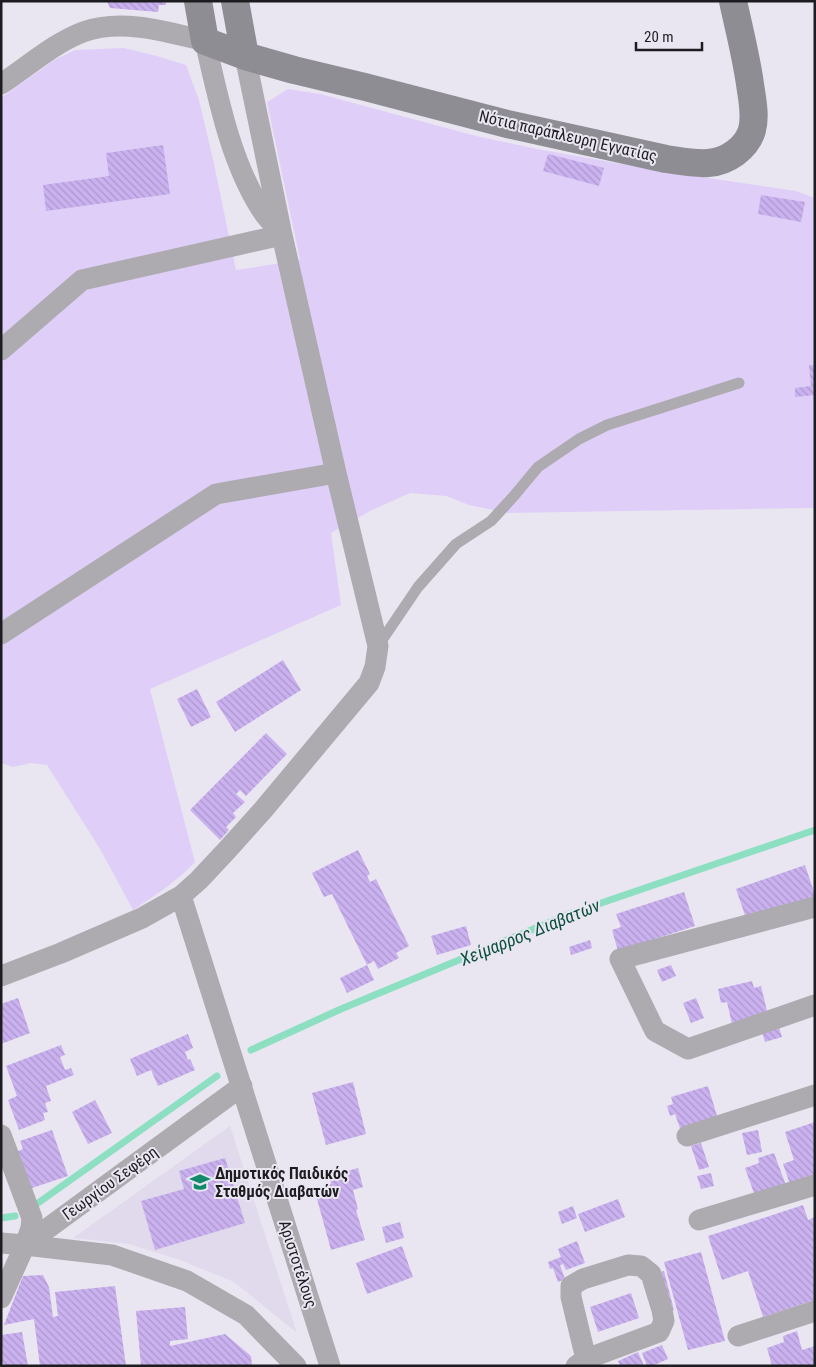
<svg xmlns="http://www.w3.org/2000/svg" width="816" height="1367" font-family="'Roboto Condensed',sans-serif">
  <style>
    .built { fill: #e1daec }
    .grass { fill: #dfcff8 }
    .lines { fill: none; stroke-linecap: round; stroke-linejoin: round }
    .stream { stroke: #8ddfc2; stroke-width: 7 }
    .building { fill: url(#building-back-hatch) }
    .lane { stroke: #adabb0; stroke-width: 11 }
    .street { stroke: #adabb0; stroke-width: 21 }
    .secondary { stroke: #8f8d94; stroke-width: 28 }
    .labels { text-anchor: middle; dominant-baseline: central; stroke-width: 4; stroke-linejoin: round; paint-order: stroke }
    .street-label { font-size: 16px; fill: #1d1c20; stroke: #eae6f1 }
    .poi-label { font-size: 16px; font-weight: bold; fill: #1d1c20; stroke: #eae6f1; text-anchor: start }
    .water-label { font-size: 18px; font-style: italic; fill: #0a503e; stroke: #eae6f1 }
  </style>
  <defs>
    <pattern id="building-back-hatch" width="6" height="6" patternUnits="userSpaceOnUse" patternTransform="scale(1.25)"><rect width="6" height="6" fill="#cab1ef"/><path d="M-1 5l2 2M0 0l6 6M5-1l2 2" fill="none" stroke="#ad98cd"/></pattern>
  </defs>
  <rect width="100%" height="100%" fill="#eae6f1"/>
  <path class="built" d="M 230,1126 L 297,1333 L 234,1282 L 180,1260 L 129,1244 L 73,1238 Z"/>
  <path class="grass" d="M 124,48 L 157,56 L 186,65 L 199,100 L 213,159 L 236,270 L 300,260 L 267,102 L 288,89 L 320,94 L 476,136 L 537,149 L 661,171 L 796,191 L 815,198 L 815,508 L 507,513 L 469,505 L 446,496 L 410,493 L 370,511 L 331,533 L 341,605 L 150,689 L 195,862 C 176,882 156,895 133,910 L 100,849 L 47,765 L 31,763 L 13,767 L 1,763 L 1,98 L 54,60 L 75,50 Z"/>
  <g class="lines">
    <path class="stream" d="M 251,1050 L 341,1009 L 572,913 L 815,830
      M 38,1203 L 217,1076
      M 1,1218 L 15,1216"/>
  </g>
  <path class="building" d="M 107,1 L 166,1 L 166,5 L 159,5 L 158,12 L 110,8 Z
    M 163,145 L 170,194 L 46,211 L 43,185 L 109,176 L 106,153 Z
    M 548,154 L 604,168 L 599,186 L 543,171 Z
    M 761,195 L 805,202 L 801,222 L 758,214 Z
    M 809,365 L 815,365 L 815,395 L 795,397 L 795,388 L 811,386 Z
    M 283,660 L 301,690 L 235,732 L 216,702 Z
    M 197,689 L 211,717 L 191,727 L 177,699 Z
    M 266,733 L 287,754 L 246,796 L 240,790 L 236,794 L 245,802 L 233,813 L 236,817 L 226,827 L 229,830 L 220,840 L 190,810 Z
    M 358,850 L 370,874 L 367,876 L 370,882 L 376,879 L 409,946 L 396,953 L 399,958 L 378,969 L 374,961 L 367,965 L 332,894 L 324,897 L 312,873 Z
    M 805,865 L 815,895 L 815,901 L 748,924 L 736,889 Z
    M 684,892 L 695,926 L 618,951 L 612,930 L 621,927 L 616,914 Z
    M 466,926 L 471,945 L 437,955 L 431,936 Z
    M 590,940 L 592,948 L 571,955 L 569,947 Z
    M 367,965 L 374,980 L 347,993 L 340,978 Z
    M 671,965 L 676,976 L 662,982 L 657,970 Z
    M 752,981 L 754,988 L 761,986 L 768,1015 L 732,1024 L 727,1002 L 721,1003 L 718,989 Z
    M 18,998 L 30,1033 L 1,1044 L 1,1004 Z
    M 696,998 L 704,1018 L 691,1023 L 683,1003 Z
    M 777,1021 L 782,1037 L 765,1042 L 760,1026 Z
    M 188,1034 L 193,1048 L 185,1052 L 188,1060 L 190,1059 L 195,1070 L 158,1086 L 151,1070 L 137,1076 L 130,1059 Z
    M 61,1045 L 65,1055 L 60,1057 L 65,1070 L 71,1068 L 74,1075 L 46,1086 L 51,1101 L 45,1103 L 48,1112 L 43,1113 L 45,1120 L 19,1130 L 8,1100 L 17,1096 L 6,1066 Z
    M 353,1082 L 366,1134 L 326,1145 L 312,1093 Z
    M 708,1086 L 718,1119 L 681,1131 L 675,1114 L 670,1116 L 667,1106 L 673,1104 L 671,1097 Z
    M 95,1100 L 112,1133 L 88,1144 L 72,1112 Z
    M 815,1122 L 815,1182 L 792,1190 L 783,1164 L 794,1160 L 785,1132 Z
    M 52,1130 L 68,1176 L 29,1189 L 16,1152 L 23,1149 L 20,1141 Z
    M 758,1130 L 762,1152 L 747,1155 L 742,1133 Z
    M 701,1143 L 709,1167 L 699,1170 L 691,1146 Z
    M 774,1153 L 787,1188 L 756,1199 L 745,1168 L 759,1163 L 758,1158 Z
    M 225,1158 L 245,1223 L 155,1250 L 141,1201 L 184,1189 L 179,1171 Z
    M 358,1168 L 363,1187 L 353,1190 L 358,1209 L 356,1210 L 365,1240 L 331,1250 L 314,1188 L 331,1184 L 330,1176 Z
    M 711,1173 L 714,1186 L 701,1189 L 697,1176 Z
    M 618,1199 L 625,1217 L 585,1232 L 578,1214 Z
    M 803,1205 L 808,1220 L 815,1217 L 815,1300 L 763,1317 L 748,1271 L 722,1280 L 708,1236 Z
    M 573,1206 L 577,1218 L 562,1224 L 558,1212 Z
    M 400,1222 L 404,1238 L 386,1243 L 382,1227 Z
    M 577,1241 L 585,1263 L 566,1270 L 563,1264 L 560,1265 L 565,1279 L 558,1282 L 553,1268 L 550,1269 L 548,1262 L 561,1257 L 558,1249 Z
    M 402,1246 L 413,1277 L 367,1294 L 356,1263 Z
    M 701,1252 L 725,1341 L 688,1350 L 664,1262 Z
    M 664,1271 L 674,1310 L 666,1312 L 655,1273 Z
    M 43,1275 L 49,1287 L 53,1317 L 58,1316 L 55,1292 L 115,1286 L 126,1366 L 40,1366 L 34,1319 L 4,1325 L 23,1276 Z
    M 631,1293 L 639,1318 L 598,1332 L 590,1307 Z
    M 185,1307 L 188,1339 L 170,1341 L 170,1346 L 225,1334 L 251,1356 L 252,1366 L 141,1366 L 136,1311 Z
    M 797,1331 L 802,1350 L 815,1346 L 815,1366 L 772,1366 L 767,1348 L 784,1342 L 783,1336 Z
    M 22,1332 L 28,1366 L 3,1366 L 1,1355 L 1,1335 Z
    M 662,1345 L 668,1359 L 652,1366 L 647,1366 L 642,1353 Z
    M 638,1352 L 644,1366 L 620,1366 L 618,1361 Z"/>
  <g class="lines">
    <path class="lane" d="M 378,646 L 418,587 L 456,544 L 491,521 L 513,497 L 538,467 L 579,439 L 607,425 L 739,383"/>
    <path class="street" d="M 1,84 C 27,67 54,43 83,32 C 122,18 167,32 205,41 C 218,97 230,160 261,209 C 266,217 274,225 281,233
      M 1,350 L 82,280 L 282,235
      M 1,634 L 216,494 L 336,473
      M 181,896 L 330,1366
      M 815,907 L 620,959 L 655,1031 L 688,1049 L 815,1005
      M 1,976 L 61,953 L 142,918 L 181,896 L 199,880 L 228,849 L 263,810 L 369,683 L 375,667 L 378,646 L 336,473 L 282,235 L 245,56
      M 1,1135 L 32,1218 L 31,1228 L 25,1245
      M 687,1136 L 815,1095
      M 699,1220 L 815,1185
      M 1,1243 L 25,1245 L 112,1255 L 187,1281 L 246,1315 L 296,1366
      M 1,1298 L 25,1245 L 242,1086
      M 738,1336 L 815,1311
      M 576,1366 L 586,1359 L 659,1332 L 664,1321 L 662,1310 L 651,1274 L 641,1266 L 628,1265 L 583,1279 L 571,1286 L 571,1297 L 586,1359"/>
    <path class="secondary" d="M 198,1 L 205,41 L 245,56 L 294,70 L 365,87 L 507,124 L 666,159 C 680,161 694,164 708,163 C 727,162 747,148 752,130 C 756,115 752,99 750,84 C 746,56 739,29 733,1
      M 235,1 L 245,56"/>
  </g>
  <defs>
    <symbol id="school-bare" viewBox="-9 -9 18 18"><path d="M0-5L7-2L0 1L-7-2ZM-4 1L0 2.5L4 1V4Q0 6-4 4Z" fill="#118a6c" stroke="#eae6f1" stroke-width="2.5" paint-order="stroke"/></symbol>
  </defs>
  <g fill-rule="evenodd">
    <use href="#school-bare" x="186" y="1168" width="28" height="28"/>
  </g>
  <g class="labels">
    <g class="street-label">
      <text transform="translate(568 136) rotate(13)">Νότια παράπλευρη Εγνατίας</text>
      <text transform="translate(110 1183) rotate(-36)">Γεωργίου Σεφέρη</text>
      <text transform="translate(298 1264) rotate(72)">Αριστοτέλους</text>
    </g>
    <g class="poi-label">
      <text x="215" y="1173">Δημοτικός Παιδικός<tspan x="215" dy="18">Σταθμός Διαβατών</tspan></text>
    </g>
    <g class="water-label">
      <text transform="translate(530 932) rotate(-22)">Χείμαρρος Διαβατών</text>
    </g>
  </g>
  <rect width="816" height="1367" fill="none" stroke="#1d1c20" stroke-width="5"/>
  <path d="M636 42v8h66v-8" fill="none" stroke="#1d1c20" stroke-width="2.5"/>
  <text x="644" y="42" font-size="15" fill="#1d1c20" stroke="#eae6f1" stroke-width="4" paint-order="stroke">20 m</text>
</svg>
